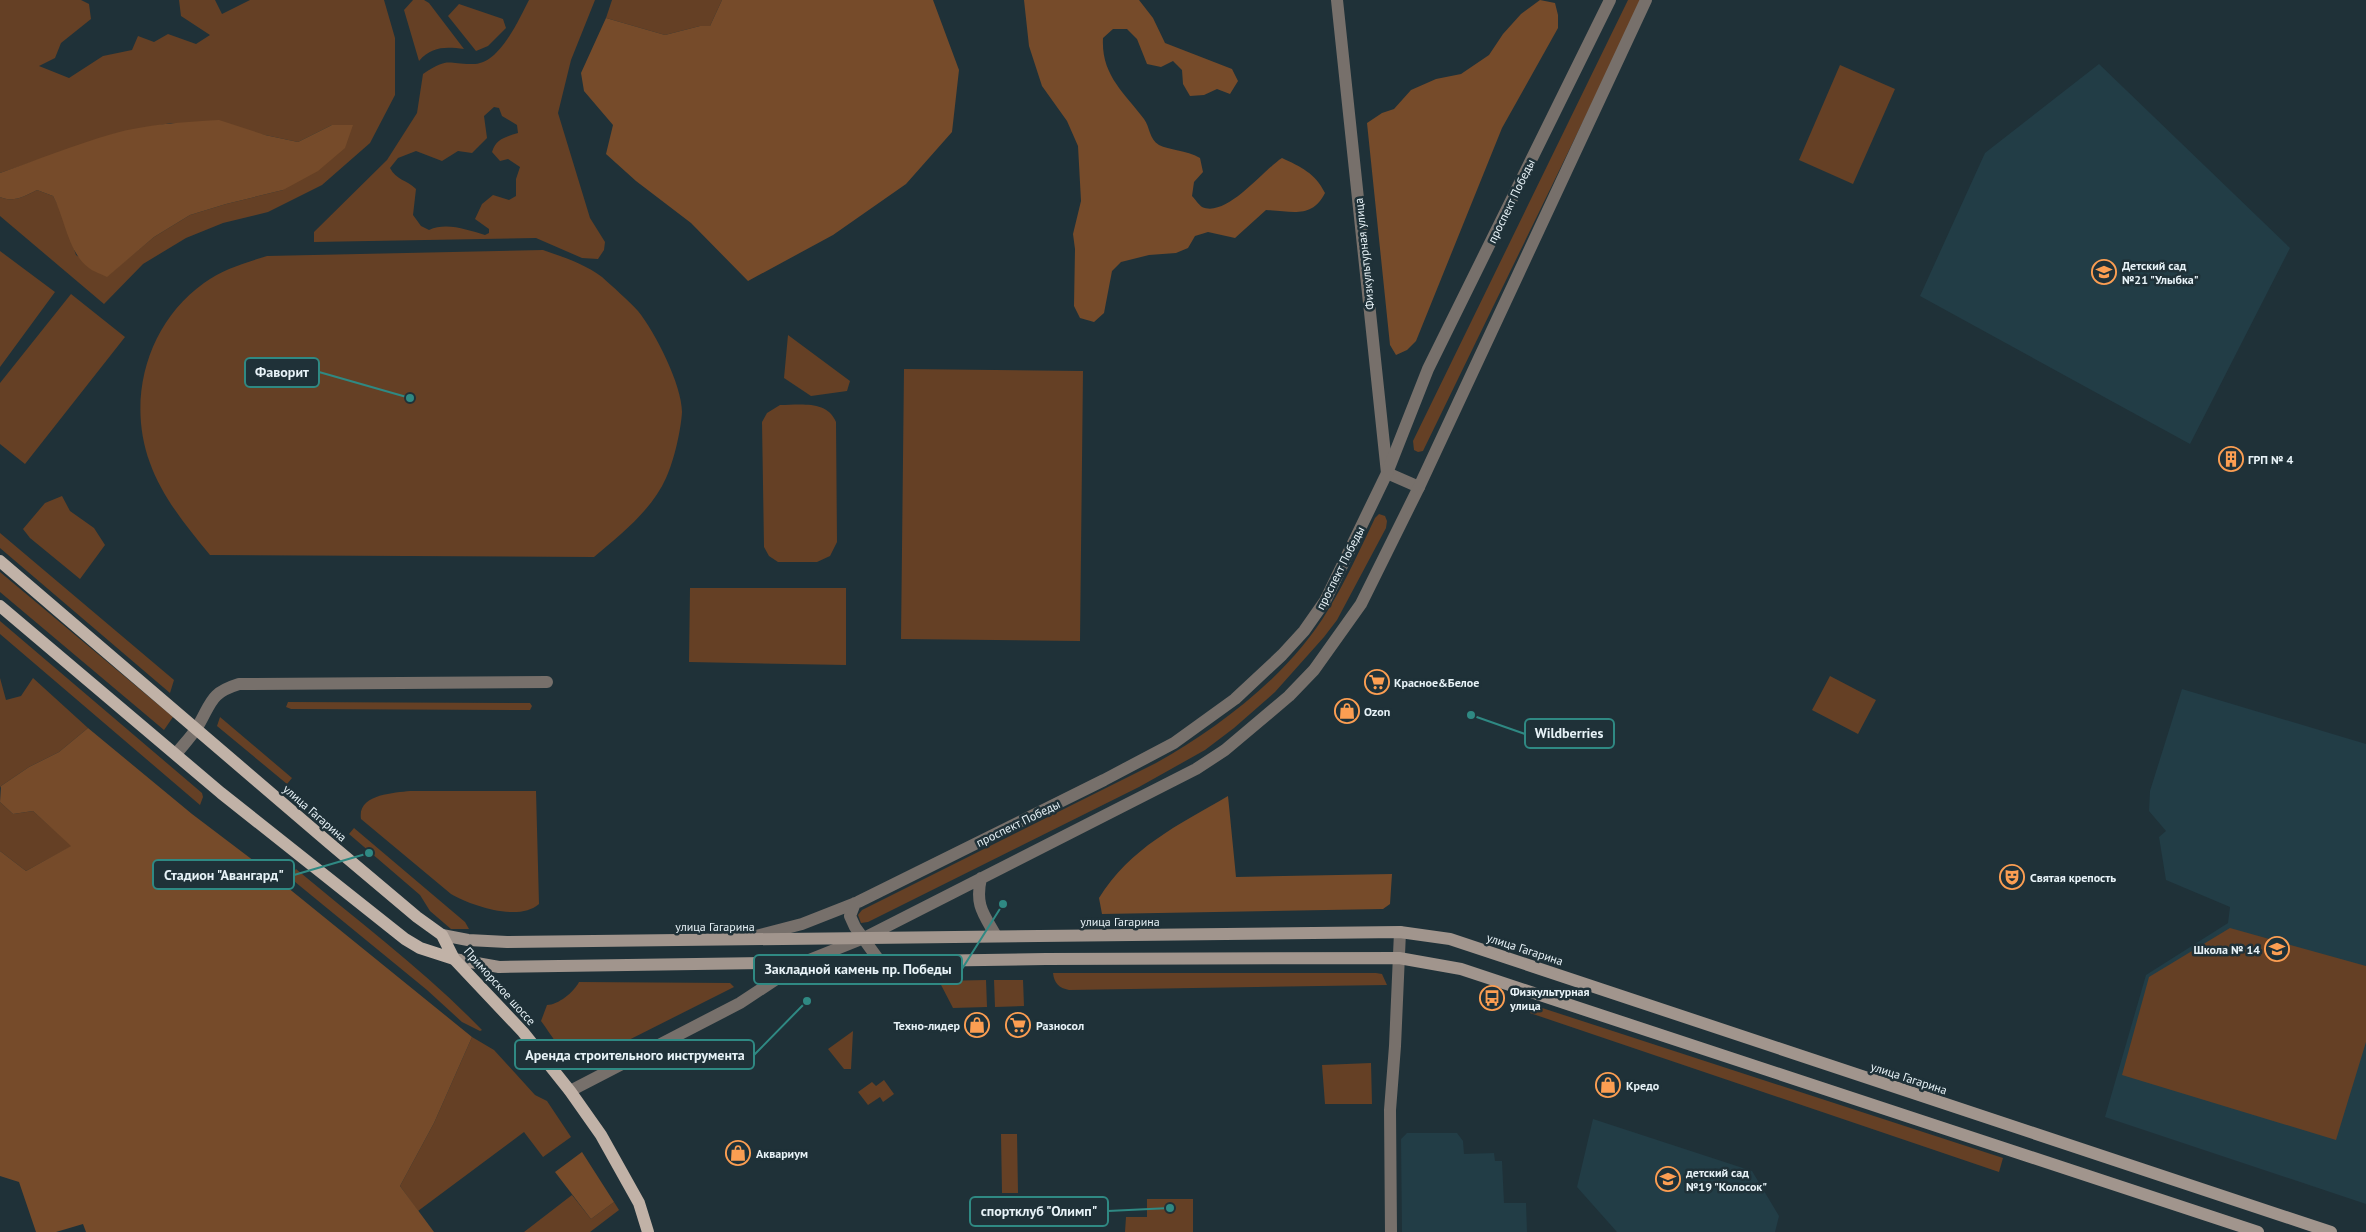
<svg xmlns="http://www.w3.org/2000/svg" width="2366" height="1232" font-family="'PT Sans',sans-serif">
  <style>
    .built { fill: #223d46 }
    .green { fill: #654025; fill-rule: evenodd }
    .forest { fill: #764b2a }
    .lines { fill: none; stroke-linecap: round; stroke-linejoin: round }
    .minor { stroke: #77706b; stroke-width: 12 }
    .tertiary { stroke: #77706b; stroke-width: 12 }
    .secondary { stroke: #a1958d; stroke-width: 12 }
    .primary { stroke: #c1b2a7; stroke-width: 12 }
    .labels { text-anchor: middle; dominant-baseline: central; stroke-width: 5; stroke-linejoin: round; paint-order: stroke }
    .street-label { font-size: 12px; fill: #e7f2f7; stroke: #1f3138 }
    .poi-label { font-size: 12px; font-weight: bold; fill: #e7f2f7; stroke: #1f3138; text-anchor: start }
    .leader { fill: none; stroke: #2f8983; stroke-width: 2 }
    .callout-dot { fill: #2f8983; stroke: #1f3138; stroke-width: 2 }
    .callout { fill: #1f3138; stroke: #2f8983; stroke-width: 2 }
    .callout-label { font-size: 14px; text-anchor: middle; font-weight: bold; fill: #e7f2f7 }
  </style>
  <rect width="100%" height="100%" fill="#1f3138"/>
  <path class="built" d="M 2099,64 L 2290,248 L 2190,444 L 1920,296 L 1985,153 Z
    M 2182,689 L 2366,744 L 2366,1204 L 2105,1117 L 2146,975 L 2228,923 L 2230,907 L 2166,880 L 2159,837 L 2166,831 L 2149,811 L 2150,791 Z
    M 1593,1119 L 1752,1171 L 1779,1216 L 1775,1232 L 1617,1232 L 1577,1187 Z
    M 1407,1133 L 1457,1133 L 1463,1141 L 1464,1154 L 1494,1153 L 1495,1161 L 1502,1161 L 1504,1203 L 1526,1203 L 1527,1232 L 1402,1232 L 1401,1139 Z"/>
  <path class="green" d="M 0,0 L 81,0 L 89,4 L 91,19 L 61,43 L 55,58 L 39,66 L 69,78 L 103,56 L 132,50 L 138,36 L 154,42 L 168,34 L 196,44 L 210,35 L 181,16 L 179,0 L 215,0 L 222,14 L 250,0 L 384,0 L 395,38 L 395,95 L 370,143 L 322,185 L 268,212 L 223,223 L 186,238 L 143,264 L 104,304 L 0,216 L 0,197 C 14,203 25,196 37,190 L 53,196 L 62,213 L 76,255 L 107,276 L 154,237 L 190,215 L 226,204 L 283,190 L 332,125 L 298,142 L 265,135 L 171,123 L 114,134 L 0,173 Z
    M 413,0 L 424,0 L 429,3 L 464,49 C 446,47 432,46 419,61 L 404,10 Z
    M 529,0 L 595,0 L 571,60 L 558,113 L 590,218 L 605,242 L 604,250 L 598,259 L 582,258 L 536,238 L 314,242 L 314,232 L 387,160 L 417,113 L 423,74 C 450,56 447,65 475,64 C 500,63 519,19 529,0 ZM 494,107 L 499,108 L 502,116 L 517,125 L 518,133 C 505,137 496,139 492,152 L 500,161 L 508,159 L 520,167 L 516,179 L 516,196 L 509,200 L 493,195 L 482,204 L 475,219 L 489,229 L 489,233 L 485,235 C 467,230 447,222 429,230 L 421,226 L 413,215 L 416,189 C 407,180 396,180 390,168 L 398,158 L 416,151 L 442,161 L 458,151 L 472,153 L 487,138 L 484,116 Z
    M 612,0 L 722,0 L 710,26 L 700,26 L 665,35 L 606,18 Z
    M 1628,0 L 1642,0 L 1423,451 L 1418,452 L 1414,450 L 1413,441 Z
    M 459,4 L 503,19 L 506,28 L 488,46 L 476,51 L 448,16 Z
    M 1840,65 L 1895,89 L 1853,184 L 1799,160 Z
    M 543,250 C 563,257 585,264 602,277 C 612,286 629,301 638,311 C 655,332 682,385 682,412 C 681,430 674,461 666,478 C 652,510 620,535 594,557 L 210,555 C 187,527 162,497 150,463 C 126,398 148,323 204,283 C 223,269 245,263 267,256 Z
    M 0,251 L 55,292 L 0,367 Z
    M 71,294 L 125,337 L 25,464 L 0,444 L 0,383 Z
    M 788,335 L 850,381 L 847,391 L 811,396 L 784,378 Z
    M 904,369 L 1083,371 L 1080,641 L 901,639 Z
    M 780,405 C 800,405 827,400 836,422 L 837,542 L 830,556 L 817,562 L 778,562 L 769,556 L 764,547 L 762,422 L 767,413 Z
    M 62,496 L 70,511 L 94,528 L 105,545 L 80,579 L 30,538 L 23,529 L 45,503 Z
    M 1379,514 L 1385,516 L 1387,521 L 1386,528 L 1337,620 L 1324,637 L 1275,692 L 1234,728 L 1205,750 L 1139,787 L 868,922 L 861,923 L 858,915 L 862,910 L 1156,763 C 1220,727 1290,674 1328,610 C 1346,581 1360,549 1375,518 Z
    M 0,533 L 174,680 L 170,693 L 0,548 Z
    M 0,572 L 173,717 L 164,730 L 0,592 Z
    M 690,588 L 846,588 L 846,665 L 689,662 Z
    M 0,621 L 202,793 L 203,797 L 200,805 L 0,634 Z
    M 1830,676 L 1876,700 L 1858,734 L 1812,710 Z
    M 0,678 L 6,700 L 21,696 L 33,678 L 88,728 L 59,752 L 29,767 L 1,786 L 0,788 Z
    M 288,702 L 530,703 L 532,706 L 530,710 L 291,709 L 286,707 Z
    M 220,717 L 292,778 L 287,784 L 217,726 Z
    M 410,791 L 536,791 L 539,904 C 519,922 472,906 451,894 L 361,819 C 357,794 394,793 410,791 Z
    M 0,802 L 13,814 L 33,811 L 72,846 L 26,871 L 0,851 Z
    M 354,828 L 465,922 L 469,929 L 451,929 L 430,911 L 420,895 L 349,834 Z
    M 296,869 C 358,921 425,971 482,1030 L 480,1031 L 462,1022 L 427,990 L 289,877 Z
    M 2230,928 L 2366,966 L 2366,1042 L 2336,1140 L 2122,1075 L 2149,977 Z
    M 1053,973 L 1376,973 L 1382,974 L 1387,985 L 1069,990 C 1059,988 1054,983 1053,973 Z
    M 986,980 L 987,1007 L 953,1008 L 939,981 Z
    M 994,980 L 1023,980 L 1024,1006 L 995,1007 Z
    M 579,982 L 730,983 L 734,987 L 587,1061 C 563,1060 554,1038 541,1021 L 547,1005 C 558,1005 574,992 579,982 Z
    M 1533,1005 L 2003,1158 L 1999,1172 L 1530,1013 Z
    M 853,1031 L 851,1069 L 844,1069 L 828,1049 Z
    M 472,1037 L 494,1050 L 535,1095 L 547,1101 L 571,1137 L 543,1157 L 524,1132 L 418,1211 L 400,1186 L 434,1123 Z
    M 1371,1063 L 1372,1104 L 1325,1104 L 1322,1065 Z
    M 884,1080 L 894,1094 L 883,1102 L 880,1097 L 868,1105 L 858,1092 L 872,1082 L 876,1086 Z
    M 1001,1134 L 1017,1134 L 1018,1193 L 1002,1193 Z
    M 572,1195 L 591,1219 L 614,1202 L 619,1210 L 590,1232 L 524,1232 Z
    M 1147,1199 L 1193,1199 L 1193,1232 L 1125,1232 L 1126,1217 L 1147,1217 Z"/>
  <path class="forest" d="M 722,0 L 933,0 L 959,70 L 952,132 L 906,184 L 833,235 L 748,281 L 691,223 L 636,181 L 606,154 L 613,125 L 584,91 L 581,73 L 606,18 L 665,35 L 700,26 L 710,26 Z
    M 1024,0 L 1139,0 L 1153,18 L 1165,43 L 1232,69 L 1238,81 L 1230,94 L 1217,89 L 1204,95 L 1190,96 L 1183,84 L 1182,70 L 1173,61 L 1161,67 L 1147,64 L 1137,39 L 1127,29 L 1113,29 L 1103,38 C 1101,75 1124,92 1144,119 C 1150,127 1149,139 1159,145 C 1169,150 1186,150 1200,158 L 1203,172 L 1194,182 L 1192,196 C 1195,199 1199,205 1202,207 C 1227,218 1263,170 1282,158 C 1301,167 1315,173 1325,193 C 1312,219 1292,211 1266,210 L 1235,238 L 1208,232 L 1195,236 L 1188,248 L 1176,253 L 1149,255 L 1121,262 L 1112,271 L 1104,313 L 1094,322 L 1080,318 L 1074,306 L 1075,249 L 1073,234 L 1081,201 L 1078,146 L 1067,121 L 1042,86 L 1029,46 Z
    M 1540,0 L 1555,3 L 1558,15 L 1558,28 L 1502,128 L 1416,341 L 1407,350 L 1396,355 L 1390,345 L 1367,123 L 1382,113 L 1394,109 L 1411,90 L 1436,79 L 1461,74 L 1489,55 L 1503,34 L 1521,14 Z
    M 219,120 L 265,135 L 298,142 L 332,125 L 353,125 L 345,148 L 318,171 L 283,190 L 226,204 L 190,215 L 154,237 L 107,277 C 102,274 94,272 89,268 C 68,253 65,218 53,196 L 37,190 C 25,196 14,203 0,197 L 0,173 C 37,160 74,145 112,134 C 147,124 183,122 219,120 Z
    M 88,728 L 192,814 L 266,870 L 472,1037 L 434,1123 L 400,1186 L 434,1232 L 86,1232 L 83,1224 L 56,1232 L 36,1232 L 19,1182 L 0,1176 L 0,851 L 26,871 L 71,846 L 33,811 L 13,814 L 0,802 L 1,786 L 29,767 L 59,752 Z
    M 1228,796 L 1236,877 L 1392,874 L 1390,904 L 1383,909 L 1102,914 L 1099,898 C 1130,848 1178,825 1228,796 Z
    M 582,1152 L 614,1202 L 591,1219 L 555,1172 Z"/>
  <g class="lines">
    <path class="minor" d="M 1337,0 L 1387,473 L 1419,487
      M 176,754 C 183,745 192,736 198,726 C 212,702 210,693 239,684 L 547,682
      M 570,1091 L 740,1003 L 799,964
      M 1391,1232 L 1390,1110 L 1395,1046 L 1400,932"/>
    <path class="tertiary" d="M 981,878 C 975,905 983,913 996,936
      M 855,903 L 850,916 L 855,927 L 881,963
      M 752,937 L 802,924 L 858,902 L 1104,780 L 1174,743 L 1235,699 L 1282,655 L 1304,631 L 1325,601 L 1387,473 L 1428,369 L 1610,0
      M 804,962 L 864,938 L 1196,769 L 1225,750 L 1289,696 L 1314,670 L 1361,604 L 1419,487 L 1646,0"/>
    <path class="secondary" d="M 442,935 L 468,940 L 507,942 L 1400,932 L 1450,939 L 2331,1232
      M 454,959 L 499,967 L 1046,959 L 1399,958 L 1461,969 L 2258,1232"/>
    <path class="primary" d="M 0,561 L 328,842 L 417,917 L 442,935 L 454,959 L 523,1032 L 570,1091 L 601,1135 L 639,1203 L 648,1232
      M 0,606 L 221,793 L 405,939 L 420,948 L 454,959"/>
  </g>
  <defs>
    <symbol id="school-ring" viewBox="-11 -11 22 22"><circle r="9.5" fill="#1f3138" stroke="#fc9e52" stroke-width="1.5"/><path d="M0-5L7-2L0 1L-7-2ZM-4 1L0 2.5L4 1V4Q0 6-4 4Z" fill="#fc9e52"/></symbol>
    <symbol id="building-ring" viewBox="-11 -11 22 22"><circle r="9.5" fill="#1f3138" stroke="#fc9e52" stroke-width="1.5"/><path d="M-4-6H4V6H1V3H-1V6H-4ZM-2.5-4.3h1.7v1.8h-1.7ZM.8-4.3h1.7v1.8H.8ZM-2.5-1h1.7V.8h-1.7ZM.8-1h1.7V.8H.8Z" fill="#fc9e52"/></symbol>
    <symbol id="supermarket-ring" viewBox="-11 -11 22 22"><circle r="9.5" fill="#1f3138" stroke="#fc9e52" stroke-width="1.5"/><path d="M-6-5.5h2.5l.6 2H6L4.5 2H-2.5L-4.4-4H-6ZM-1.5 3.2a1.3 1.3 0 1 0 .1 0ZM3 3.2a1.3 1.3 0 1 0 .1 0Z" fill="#fc9e52"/></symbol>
    <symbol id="shop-ring" viewBox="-11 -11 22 22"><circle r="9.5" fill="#1f3138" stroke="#fc9e52" stroke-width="1.5"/><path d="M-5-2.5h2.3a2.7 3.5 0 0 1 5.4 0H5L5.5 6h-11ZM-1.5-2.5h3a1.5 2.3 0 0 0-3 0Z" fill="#fc9e52"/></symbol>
    <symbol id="theatre-ring" viewBox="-11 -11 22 22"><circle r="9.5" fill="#1f3138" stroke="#fc9e52" stroke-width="1.5"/><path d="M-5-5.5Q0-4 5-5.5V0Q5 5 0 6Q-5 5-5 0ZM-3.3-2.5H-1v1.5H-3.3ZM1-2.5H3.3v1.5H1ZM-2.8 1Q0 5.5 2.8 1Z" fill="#fc9e52"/></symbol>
    <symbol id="bus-ring" viewBox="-11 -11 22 22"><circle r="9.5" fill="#1f3138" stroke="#fc9e52" stroke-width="1.5"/><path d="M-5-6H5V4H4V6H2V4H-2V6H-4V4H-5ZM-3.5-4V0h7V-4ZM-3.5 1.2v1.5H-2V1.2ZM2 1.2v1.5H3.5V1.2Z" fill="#fc9e52"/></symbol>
  </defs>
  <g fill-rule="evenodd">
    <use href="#school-ring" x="2090" y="258" width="28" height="28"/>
    <use href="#building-ring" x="2217" y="445" width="28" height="28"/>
    <use href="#supermarket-ring" x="1363" y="668" width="28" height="28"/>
    <use href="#shop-ring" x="1333" y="697" width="28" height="28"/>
    <use href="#theatre-ring" x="1998" y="863" width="28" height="28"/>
    <use href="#school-ring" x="2263" y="935" width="28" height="28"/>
    <use href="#bus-ring" x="1478" y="984" width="28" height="28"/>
    <use href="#shop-ring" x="963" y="1011" width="28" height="28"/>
    <use href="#supermarket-ring" x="1004" y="1011" width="28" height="28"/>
    <use href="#shop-ring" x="1594" y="1071" width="28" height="28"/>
    <use href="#shop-ring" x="724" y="1139" width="28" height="28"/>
    <use href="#school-ring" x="1654" y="1165" width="28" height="28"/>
  </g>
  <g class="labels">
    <g class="street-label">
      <text transform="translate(1511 201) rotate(-64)">проспект Победы</text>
      <text transform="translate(1364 254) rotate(-96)">Физкультурная улица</text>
      <text transform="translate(1340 568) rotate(-63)">проспект Победы</text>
      <text transform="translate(315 813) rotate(41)">улица Гагарина</text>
      <text transform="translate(1018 823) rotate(-26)">проспект Победы</text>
      <text x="1120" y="921">улица Гагарина</text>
      <text x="715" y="926">улица Гагарина</text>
      <text transform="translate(1525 949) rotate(18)">улица Гагарина</text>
      <text transform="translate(500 986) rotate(48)">Приморское шоссе</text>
      <text transform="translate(1909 1078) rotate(18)">улица Гагарина</text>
    </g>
    <g class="poi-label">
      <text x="2122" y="265">Детский сад<tspan x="2122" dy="14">№21 "Улыбка"</tspan></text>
      <text x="2248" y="459">ГРП № 4</text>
      <text x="1394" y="682">Красное&amp;Белое</text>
      <text x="1364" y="711">Ozon</text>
      <text x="2030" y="877">Святая крепость</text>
      <text x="2260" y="949" text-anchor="end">Школа № 14</text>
      <text x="1510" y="991">Физкультурная<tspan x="1510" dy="14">улица</tspan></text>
      <text x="960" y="1025" text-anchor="end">Техно-лидер</text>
      <text x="1036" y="1025">Разносол</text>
      <text x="1626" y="1085">Кредо</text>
      <text x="756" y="1153">Аквариум</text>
      <text x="1686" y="1172">детский сад<tspan x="1686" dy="14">№19 "Колосок"</tspan></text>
    </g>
  </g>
  <path class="leader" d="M410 398L319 372M1471 715L1525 734M369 853L294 875M1003 904L962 969M807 1001L754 1055M1170 1208L1108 1211"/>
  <g class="callout-dot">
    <circle cx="410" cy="398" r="5"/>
    <circle cx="1471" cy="715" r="5"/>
    <circle cx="369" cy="853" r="5"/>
    <circle cx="1003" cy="904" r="5"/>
    <circle cx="807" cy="1001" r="5"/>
    <circle cx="1170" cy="1208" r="5"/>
  </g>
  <g class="callout">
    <rect x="245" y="358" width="74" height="29" rx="5"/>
    <rect x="1525" y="719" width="89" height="29" rx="5"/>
    <rect x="153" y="860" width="141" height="29" rx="5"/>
    <rect x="754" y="955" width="208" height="29" rx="5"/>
    <rect x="515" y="1040" width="239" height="29" rx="5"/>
    <rect x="970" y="1197" width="138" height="29" rx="5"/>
  </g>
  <g class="callout-label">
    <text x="282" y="377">Фаворит</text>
    <text x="1569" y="738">Wildberries</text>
    <text x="224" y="880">Стадион "Авангард"</text>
    <text x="858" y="974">Закладной камень пр. Победы</text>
    <text x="635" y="1060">Аренда строительного инструмента</text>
    <text x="1039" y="1216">спортклуб "Олимп"</text>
  </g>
</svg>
